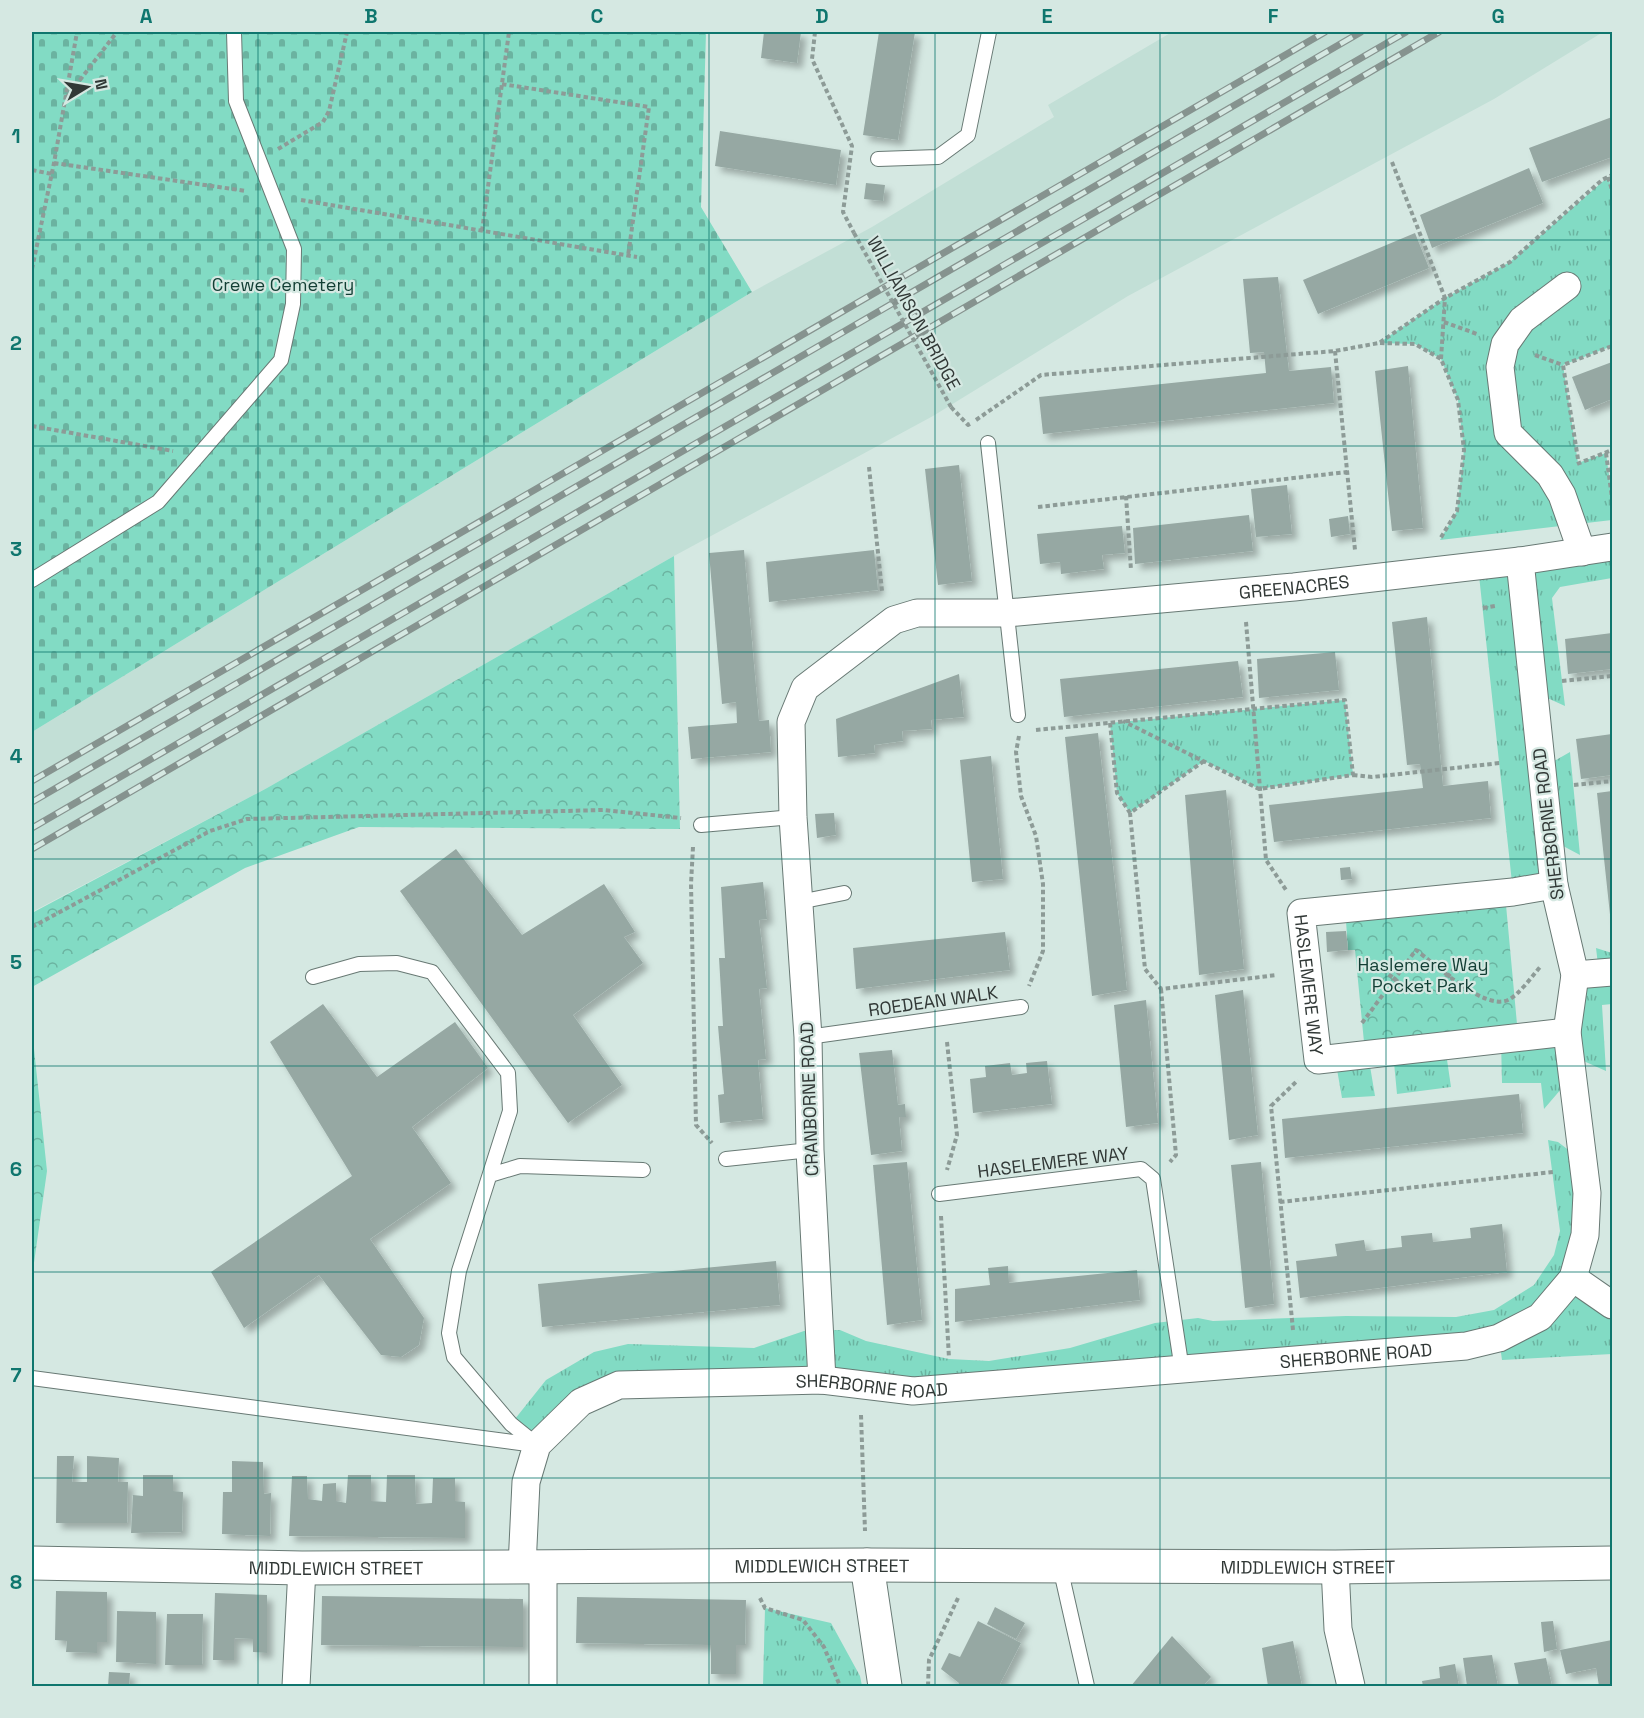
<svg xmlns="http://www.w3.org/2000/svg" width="1644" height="1718" font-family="'Space Grotesk',sans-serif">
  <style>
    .built { fill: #c2dfd6 }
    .grass { fill: url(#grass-tufts) }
    .cemetery { fill: url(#cemetery-stones) }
    .park { fill: url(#park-crowns) }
    .building { fill: #96a8a3; filter: url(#shadow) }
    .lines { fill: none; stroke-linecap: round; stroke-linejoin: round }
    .service-casing { stroke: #687974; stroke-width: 16 }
    .minor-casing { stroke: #687974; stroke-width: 29 }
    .tertiary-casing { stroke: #687974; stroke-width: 35 }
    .secondary-casing { stroke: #687974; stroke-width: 35 }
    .path { stroke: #8d9b97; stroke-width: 4; stroke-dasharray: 4.5 3; stroke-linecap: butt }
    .service { stroke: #fff; stroke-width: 14 }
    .minor { stroke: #fff; stroke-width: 27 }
    .tertiary { stroke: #fff; stroke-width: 33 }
    .secondary { stroke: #fff; stroke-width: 33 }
    .rail-casing { stroke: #86938f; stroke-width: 7 }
    .rail { stroke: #d5e8e2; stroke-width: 4.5; stroke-dasharray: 14; stroke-linecap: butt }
    .path-bridge { stroke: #8d9b97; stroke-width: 4; stroke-dasharray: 4.5 3; stroke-linecap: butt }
    .grid { fill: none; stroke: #0f766e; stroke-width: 1.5; stroke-opacity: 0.55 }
    .labels { text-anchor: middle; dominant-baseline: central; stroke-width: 4.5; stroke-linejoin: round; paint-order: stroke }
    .park-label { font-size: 18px; fill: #123e34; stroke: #d5e8e2 }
    .street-label { font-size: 18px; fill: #313836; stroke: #d5e8e2 }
    .neatline { fill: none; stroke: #0f766e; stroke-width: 2 }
    .grid-label { font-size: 20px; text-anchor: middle; font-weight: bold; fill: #0f766e }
  </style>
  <defs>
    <pattern id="grass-tufts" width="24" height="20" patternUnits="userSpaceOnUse" patternTransform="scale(1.5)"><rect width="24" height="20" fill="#82dbc4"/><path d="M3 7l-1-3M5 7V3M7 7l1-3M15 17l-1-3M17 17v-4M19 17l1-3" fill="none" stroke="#6bb3a0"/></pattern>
    <pattern id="cemetery-stones" width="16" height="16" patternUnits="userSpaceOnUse" patternTransform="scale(1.5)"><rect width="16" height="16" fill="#82dbc4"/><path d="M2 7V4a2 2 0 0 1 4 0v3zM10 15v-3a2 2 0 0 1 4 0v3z" fill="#6bb3a0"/></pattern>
    <pattern id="park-crowns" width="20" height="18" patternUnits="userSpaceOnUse" patternTransform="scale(1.5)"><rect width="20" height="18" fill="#82dbc4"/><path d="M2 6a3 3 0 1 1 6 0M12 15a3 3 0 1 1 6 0" fill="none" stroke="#6bb3a0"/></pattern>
    <filter id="shadow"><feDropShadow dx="5.5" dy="5.5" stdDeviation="3" flood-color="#0004"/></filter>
  </defs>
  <rect width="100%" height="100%" fill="#d5e8e2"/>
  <path class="built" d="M 1172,32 L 1603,32 L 1494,99 L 1128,296 L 933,416 L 674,556 L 267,788 L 32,912 L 32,732 L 752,292 L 872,227 L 1054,117 L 1048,105 Z"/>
  <path class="grass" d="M 1608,177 L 1612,190 L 1612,346 L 1563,365 L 1578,463 L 1606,453 L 1612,498 L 1612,520 L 1440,540 L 1457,511 L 1464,450 L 1458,400 L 1441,359 L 1415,344 L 1379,343 L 1445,298 L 1510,262 Z
    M 1612,547 L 1612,578 L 1560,587 L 1552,598 L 1565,706 L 1534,692 L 1542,768 L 1570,752 L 1580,855 L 1550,839 L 1554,885 L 1513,892 L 1478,566 Z
    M 1345,700 L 1353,775 L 1259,789 L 1204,761 L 1130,813 L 1117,793 L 1110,723 Z
    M 1596,948 L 1612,953 L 1612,1004 L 1602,1005 L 1606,1071 L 1570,1055 L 1562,1088 L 1544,1109 L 1541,1083 L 1502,1083 L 1501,1040 L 1567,1032 L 1575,975 L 1599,973 Z
    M 1445,1046 L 1451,1087 L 1397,1094 L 1393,1052 Z
    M 1368,1054 L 1375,1096 L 1342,1098 L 1335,1058 Z
    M 1548,1140 L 1558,1142 L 1583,1161 L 1573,1278 L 1612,1305 L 1612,1354 L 1502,1360 L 1499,1339 L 913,1391 L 619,1385 L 537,1445 L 511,1424 L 546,1380 L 594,1352 L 628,1344 L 754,1348 L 804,1331 L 840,1330 L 866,1341 L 912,1351 L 949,1359 L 989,1361 L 1070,1348 L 1155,1323 L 1198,1318 L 1213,1321 L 1346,1316 L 1456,1317 L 1494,1310 L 1534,1285 L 1554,1255 L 1560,1231 Z
    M 765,1608 L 831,1623 L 860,1676 L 862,1686 L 763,1686 Z"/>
  <path class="cemetery" d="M 32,32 L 706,32 L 701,207 L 752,292 L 32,732 Z"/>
  <path class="park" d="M 674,556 L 680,829 L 359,827 L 245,868 L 32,987 L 32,913 L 267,788 Z
    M 1506,905 L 1517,1024 L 1364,1042 L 1355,950 L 1348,950 L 1346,921 Z
    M 32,1030 L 47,1171 L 32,1277 Z"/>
  <path class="building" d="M 764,32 L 801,32 L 797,63 L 761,58 Z
    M 879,32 L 915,32 L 898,140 L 863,135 Z
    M 1612,117 L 1612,157 L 1542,182 L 1529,148 Z
    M 720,131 L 841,150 L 836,185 L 715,166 Z
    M 1529,168 L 1543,203 L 1432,248 L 1420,215 Z
    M 866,183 L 885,185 L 883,201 L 864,199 Z
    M 1415,233 L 1429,268 L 1318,314 L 1303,280 Z
    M 1278,277 L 1289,371 L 1331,367 L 1334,403 L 1043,434 L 1039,397 L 1266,373 L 1264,352 L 1250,353 L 1243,279 Z
    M 1612,362 L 1612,399 L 1585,410 L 1572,377 Z
    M 1408,366 L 1423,528 L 1392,531 L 1375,371 Z
    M 959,465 L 972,581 L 938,585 L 925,469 Z
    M 1287,485 L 1292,534 L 1256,537 L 1251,489 Z
    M 1249,515 L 1253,551 L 1135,564 L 1133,528 Z
    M 1348,516 L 1350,534 L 1331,537 L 1329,519 Z
    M 1122,526 L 1125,553 L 1102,555 L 1104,569 L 1061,574 L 1060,562 L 1040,564 L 1037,534 Z
    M 744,550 L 759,721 L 769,720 L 771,752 L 691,759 L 688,727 L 737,723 L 736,702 L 722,704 L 709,553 Z
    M 874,550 L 878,590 L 769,602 L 766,562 Z
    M 1427,617 L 1443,786 L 1488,781 L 1491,818 L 1274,842 L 1269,805 L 1423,788 L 1420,764 L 1407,765 L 1392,622 Z
    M 1612,633 L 1612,669 L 1568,674 L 1565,639 Z
    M 1335,652 L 1339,690 L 1259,698 L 1257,659 Z
    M 1238,661 L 1243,697 L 1064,717 L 1060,679 Z
    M 959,674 L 964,717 L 931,720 L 932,729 L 902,731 L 903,741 L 874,745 L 875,753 L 838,757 L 836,719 Z
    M 1098,733 L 1127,990 L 1092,996 L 1065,737 Z
    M 1612,734 L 1612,775 L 1581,779 L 1576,739 Z
    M 991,756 L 1003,879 L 972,882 L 960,760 Z
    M 1226,790 L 1244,969 L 1199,975 L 1185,795 Z
    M 1612,791 L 1612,924 L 1611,924 L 1597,793 Z
    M 834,813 L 836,835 L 817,838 L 815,814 Z
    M 456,849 L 522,935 L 604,884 L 635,932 L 624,937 L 643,963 L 573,1015 L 622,1085 L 568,1123 L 400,891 Z
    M 1350,867 L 1352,879 L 1341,880 L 1340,868 Z
    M 763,882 L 767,919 L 759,920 L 767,988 L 759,989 L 766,1059 L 758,1060 L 763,1119 L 720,1123 L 718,1095 L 724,1094 L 718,1026 L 723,1026 L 719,958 L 725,958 L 721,887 Z
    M 1346,931 L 1348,950 L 1327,952 L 1326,932 Z
    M 1005,932 L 1010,970 L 856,989 L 853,948 Z
    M 1243,990 L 1258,1135 L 1229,1140 L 1215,995 Z
    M 1146,1000 L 1158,1123 L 1126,1127 L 1114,1005 Z
    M 323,1004 L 377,1077 L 455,1022 L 488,1068 L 412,1127 L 451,1183 L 370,1239 L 424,1318 L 419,1345 L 401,1357 L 381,1355 L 319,1275 L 244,1328 L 211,1272 L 352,1176 L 270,1042 Z
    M 892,1050 L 898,1105 L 905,1104 L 906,1117 L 899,1117 L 902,1151 L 871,1155 L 859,1053 Z
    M 1047,1061 L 1052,1104 L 973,1113 L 970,1079 L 986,1077 L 985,1066 L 1010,1063 L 1012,1075 L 1027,1073 L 1026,1063 Z
    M 1519,1094 L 1523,1133 L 1285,1158 L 1282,1119 Z
    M 907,1162 L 922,1320 L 887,1325 L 873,1165 Z
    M 1261,1162 L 1274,1304 L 1245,1308 L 1231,1165 Z
    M 1502,1224 L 1507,1272 L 1300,1298 L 1296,1261 L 1337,1256 L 1335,1244 L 1364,1240 L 1366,1251 L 1402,1247 L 1401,1236 L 1432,1233 L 1433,1242 L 1471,1238 L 1470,1228 Z
    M 776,1261 L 780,1305 L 542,1327 L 538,1284 Z
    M 1008,1266 L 1009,1283 L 1137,1270 L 1140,1300 L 955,1322 L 955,1289 L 990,1285 L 988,1268 Z
    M 57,1456 L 74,1456 L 72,1482 L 87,1482 L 87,1456 L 119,1458 L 118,1482 L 128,1482 L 127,1523 L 56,1523 Z
    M 232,1461 L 263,1462 L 264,1494 L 271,1493 L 270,1536 L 222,1534 L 223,1492 L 232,1492 Z
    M 143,1475 L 173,1475 L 173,1491 L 183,1492 L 182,1532 L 131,1533 L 133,1495 L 143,1496 Z
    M 348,1475 L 371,1475 L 371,1501 L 386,1502 L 387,1475 L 415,1475 L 416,1504 L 432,1503 L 433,1478 L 455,1478 L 455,1501 L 465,1502 L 465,1538 L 289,1536 L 292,1476 L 307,1476 L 308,1499 L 322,1501 L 323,1484 L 336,1483 L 336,1501 L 346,1503 Z
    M 56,1591 L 107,1592 L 107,1642 L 97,1642 L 97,1653 L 66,1652 L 67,1641 L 55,1640 Z
    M 215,1593 L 267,1595 L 267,1653 L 253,1652 L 253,1639 L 234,1638 L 234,1660 L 213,1660 Z
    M 322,1596 L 523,1599 L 523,1647 L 321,1645 Z
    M 577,1597 L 746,1600 L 745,1645 L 736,1645 L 736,1674 L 711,1674 L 711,1645 L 576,1643 Z
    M 995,1607 L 1025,1623 L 1016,1639 L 987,1624 Z
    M 117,1611 L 156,1612 L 156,1664 L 116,1662 Z
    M 167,1614 L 203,1614 L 202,1665 L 165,1665 Z
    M 978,1621 L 1021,1643 L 999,1686 L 959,1686 L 959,1683 L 941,1669 L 949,1653 L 960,1657 Z
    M 1553,1621 L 1557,1649 L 1544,1652 L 1541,1622 Z
    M 1172,1636 L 1211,1677 L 1203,1686 L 1131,1686 Z
    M 1612,1640 L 1612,1686 L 1599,1686 L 1596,1668 L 1566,1674 L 1560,1650 Z
    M 1293,1641 L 1302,1686 L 1268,1686 L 1262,1648 Z
    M 1492,1655 L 1498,1686 L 1467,1686 L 1463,1658 Z
    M 1546,1658 L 1552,1686 L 1519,1686 L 1514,1663 Z
    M 1455,1664 L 1459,1686 L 1423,1686 L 1422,1681 L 1440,1678 L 1439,1667 Z
    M 109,1672 L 130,1673 L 129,1686 L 108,1686 Z"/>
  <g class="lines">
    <defs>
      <path id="service" d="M 878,159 L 938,157 L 968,135 L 989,32
        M 988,443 L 1018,715
        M 32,580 L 158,502 L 281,360 L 293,304 L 294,249 L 236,101 L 234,32
        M 701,825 L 793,817
        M 799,902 L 844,893
        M 313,977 L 359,964 L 397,963 L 432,972 L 508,1073 L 510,1111 L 459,1271 L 449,1333 L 454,1357 L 511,1424 L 537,1445
        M 808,1037 L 1021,1007
        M 726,1159 L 810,1150
        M 490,1175 L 520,1166 L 643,1170
        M 939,1194 L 1141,1169 L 1153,1179 L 1182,1370
        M 32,1378 L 535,1445
        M 1060,1567 L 1087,1686"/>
      <g id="minor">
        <path d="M 1567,286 L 1522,320 L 1505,344 L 1500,367 L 1508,433 L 1550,475 L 1562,495 L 1582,552"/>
        <path id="s1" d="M 1554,885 L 1513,892 L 1301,913 L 1318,1060 L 1567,1032"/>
        <path d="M 1575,975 L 1612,972"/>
        <path d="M 1573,1278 L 1612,1305"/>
        <path id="s2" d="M 822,1380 L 810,1150 L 808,1037 L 793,817 L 791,722 L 805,688 L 894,620 L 917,613 L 1007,613 L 1294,587 L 1520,561 L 1612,547"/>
        <path id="s3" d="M 522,1567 L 526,1482 L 537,1445 L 581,1402 L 619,1385 L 822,1380 L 913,1391 L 1466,1346 L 1499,1338 L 1540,1317 L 1573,1278 L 1585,1235 L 1587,1193 L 1567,1032 L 1575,975 L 1554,885 L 1520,561"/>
        <path d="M 1335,1567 L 1338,1629 L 1351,1686"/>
        <path d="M 296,1686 L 302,1568"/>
        <path d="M 543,1686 L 543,1567"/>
      </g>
      <path id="tertiary" d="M 867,1565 L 885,1686"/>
      <g id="secondary">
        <path id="s4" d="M 32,1563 L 302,1568 L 867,1565 L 1335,1567 L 1612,1563"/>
      </g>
    </defs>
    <use href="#service" class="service-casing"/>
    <use href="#minor" class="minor-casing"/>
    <use href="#tertiary" class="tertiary-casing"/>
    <use href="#secondary" class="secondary-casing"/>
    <path class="path" d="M 815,32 L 812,59 L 852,146 L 843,212 L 854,233
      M 502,84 L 649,107 L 628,256
      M 66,98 L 117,32
      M 278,149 L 323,122 L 329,111 L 347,32
      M 1392,162 L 1445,298 L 1441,359
      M 54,163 L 246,191
      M 32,170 L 52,174
      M 1608,177 L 1612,190
      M 301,200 L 637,257
      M 482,231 L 509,32
      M 32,269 L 54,163 L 77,32
      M 1444,322 L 1477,334
      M 1380,343 L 1415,344 L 1441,359 L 1458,400 L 1464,450 L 1457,511 L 1440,539
      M 1335,351 L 1355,550
      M 1535,355 L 1563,365
      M 951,407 L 968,425 L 970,424
      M 976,420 L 1041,375 L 1335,351 L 1379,343 L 1445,298 L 1510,262 L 1602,180 L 1612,175
      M 32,426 L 173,451
      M 1606,453 L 1612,498
      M 1578,459 L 1563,365 L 1612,346
      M 1577,464 L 1612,450
      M 869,467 L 882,591
      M 1126,496 L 1131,570
      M 1038,507 L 1347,472
      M 1483,608 L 1495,606
      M 1246,622 L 1266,860 L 1286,890
      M 1562,681 L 1612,676
      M 1110,723 L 1117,793 L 1130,813
      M 1036,730 L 1345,700 L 1353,775 L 1259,789 L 1123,721
      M 1019,736 L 1016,752 L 1021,796 L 1036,836 L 1043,884 L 1043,951 L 1029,986
      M 1204,761 L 1130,813 L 1145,969 L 1161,989 L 1277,975
      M 1353,775 L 1372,777 L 1500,763
      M 1574,785 L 1612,781
      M 693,847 L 691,884 L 696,1125 L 712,1143
      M 32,927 L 210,831 L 247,819 L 603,810 L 681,818
      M 1377,965 L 1411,992
      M 1161,989 L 1176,1155 L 1170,1162
      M 1438,989 L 1462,959
      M 1362,1023 L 1416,950 C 1435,964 1484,1011 1508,1000 C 1519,995 1533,975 1541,966
      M 947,1042 L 957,1135 L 947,1170
      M 1280,1202 L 1553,1172
      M 941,1216 L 949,1358
      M 1293,1330 L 1271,1106 L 1298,1080
      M 861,1415 L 865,1531
      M 760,1598 L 765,1608 L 803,1620 L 824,1647 L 840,1686
      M 928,1686 L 929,1660 L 958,1598"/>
    <use href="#service" class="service"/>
    <use href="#minor" class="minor"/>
    <use href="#tertiary" class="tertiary"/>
    <use href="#secondary" class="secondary"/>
    <defs>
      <path id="rail" d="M 32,781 L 1325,32
        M 32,802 L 1361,32
        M 32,828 L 1406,32
        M 32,849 L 1439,32"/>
    </defs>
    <use href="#rail" class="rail-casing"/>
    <use href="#rail" class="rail"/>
    <path class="path-bridge" d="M 854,233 L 951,407"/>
  </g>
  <path class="grid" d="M 258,32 L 258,1686M 484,32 L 484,1686M 709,32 L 709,1686M 935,32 L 935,1686M 1160,32 L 1160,1686M 1386,32 L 1386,1686M 32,240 L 1612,240M 32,446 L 1612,446M 32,652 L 1612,652M 32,859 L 1612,859M 32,1066 L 1612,1066M 32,1272 L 1612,1272M 32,1478 L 1612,1478"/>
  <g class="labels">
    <g class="park-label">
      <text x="283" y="284">Crewe Cemetery</text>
      <text x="1423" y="964">Haslemere Way<tspan x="1423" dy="21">Pocket Park</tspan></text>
    </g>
    <g class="street-label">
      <text transform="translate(914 313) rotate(61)">WILLIAMSON BRIDGE</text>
      <text stroke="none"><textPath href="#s2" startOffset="1210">GREENACRES</textPath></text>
      <text transform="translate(1548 824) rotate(-97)">SHERBORNE ROAD</text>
      <text stroke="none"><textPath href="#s1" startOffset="327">HASLEMERE WAY</textPath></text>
      <text transform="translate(933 1001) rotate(-8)">ROEDEAN WALK</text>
      <text transform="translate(809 1099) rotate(-92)">CRANBORNE ROAD</text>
      <text transform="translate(1053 1162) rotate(-7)">HASELEMERE WAY</text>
      <text stroke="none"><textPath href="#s3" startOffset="966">SHERBORNE ROAD</textPath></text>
      <text stroke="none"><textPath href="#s3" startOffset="480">SHERBORNE ROAD</textPath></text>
      <text stroke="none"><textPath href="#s4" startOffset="790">MIDDLEWICH STREET</textPath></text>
      <text stroke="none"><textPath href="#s4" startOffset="1276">MIDDLEWICH STREET</textPath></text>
      <text stroke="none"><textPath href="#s4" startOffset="304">MIDDLEWICH STREET</textPath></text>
    </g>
  </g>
  <rect width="1644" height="1718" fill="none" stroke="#d5e8e2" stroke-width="66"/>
  <g transform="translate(87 87) rotate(79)" stroke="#d5e8e2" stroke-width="4.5" paint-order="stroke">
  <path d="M0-4.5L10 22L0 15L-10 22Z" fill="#313836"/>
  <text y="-9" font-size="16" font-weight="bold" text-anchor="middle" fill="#313836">N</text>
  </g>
  <rect x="33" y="33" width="1578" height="1652" class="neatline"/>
  <g class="grid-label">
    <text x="146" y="23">A</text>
    <text x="371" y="23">B</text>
    <text x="597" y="23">C</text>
    <text x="822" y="23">D</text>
    <text x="1047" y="23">E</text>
    <text x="1273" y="23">F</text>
    <text x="1498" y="23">G</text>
    <text x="16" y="143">1</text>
    <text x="16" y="350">2</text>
    <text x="16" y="556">3</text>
    <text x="16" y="763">4</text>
    <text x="16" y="969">5</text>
    <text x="16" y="1176">6</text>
    <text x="16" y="1382">7</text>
    <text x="16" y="1589">8</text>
  </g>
</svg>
